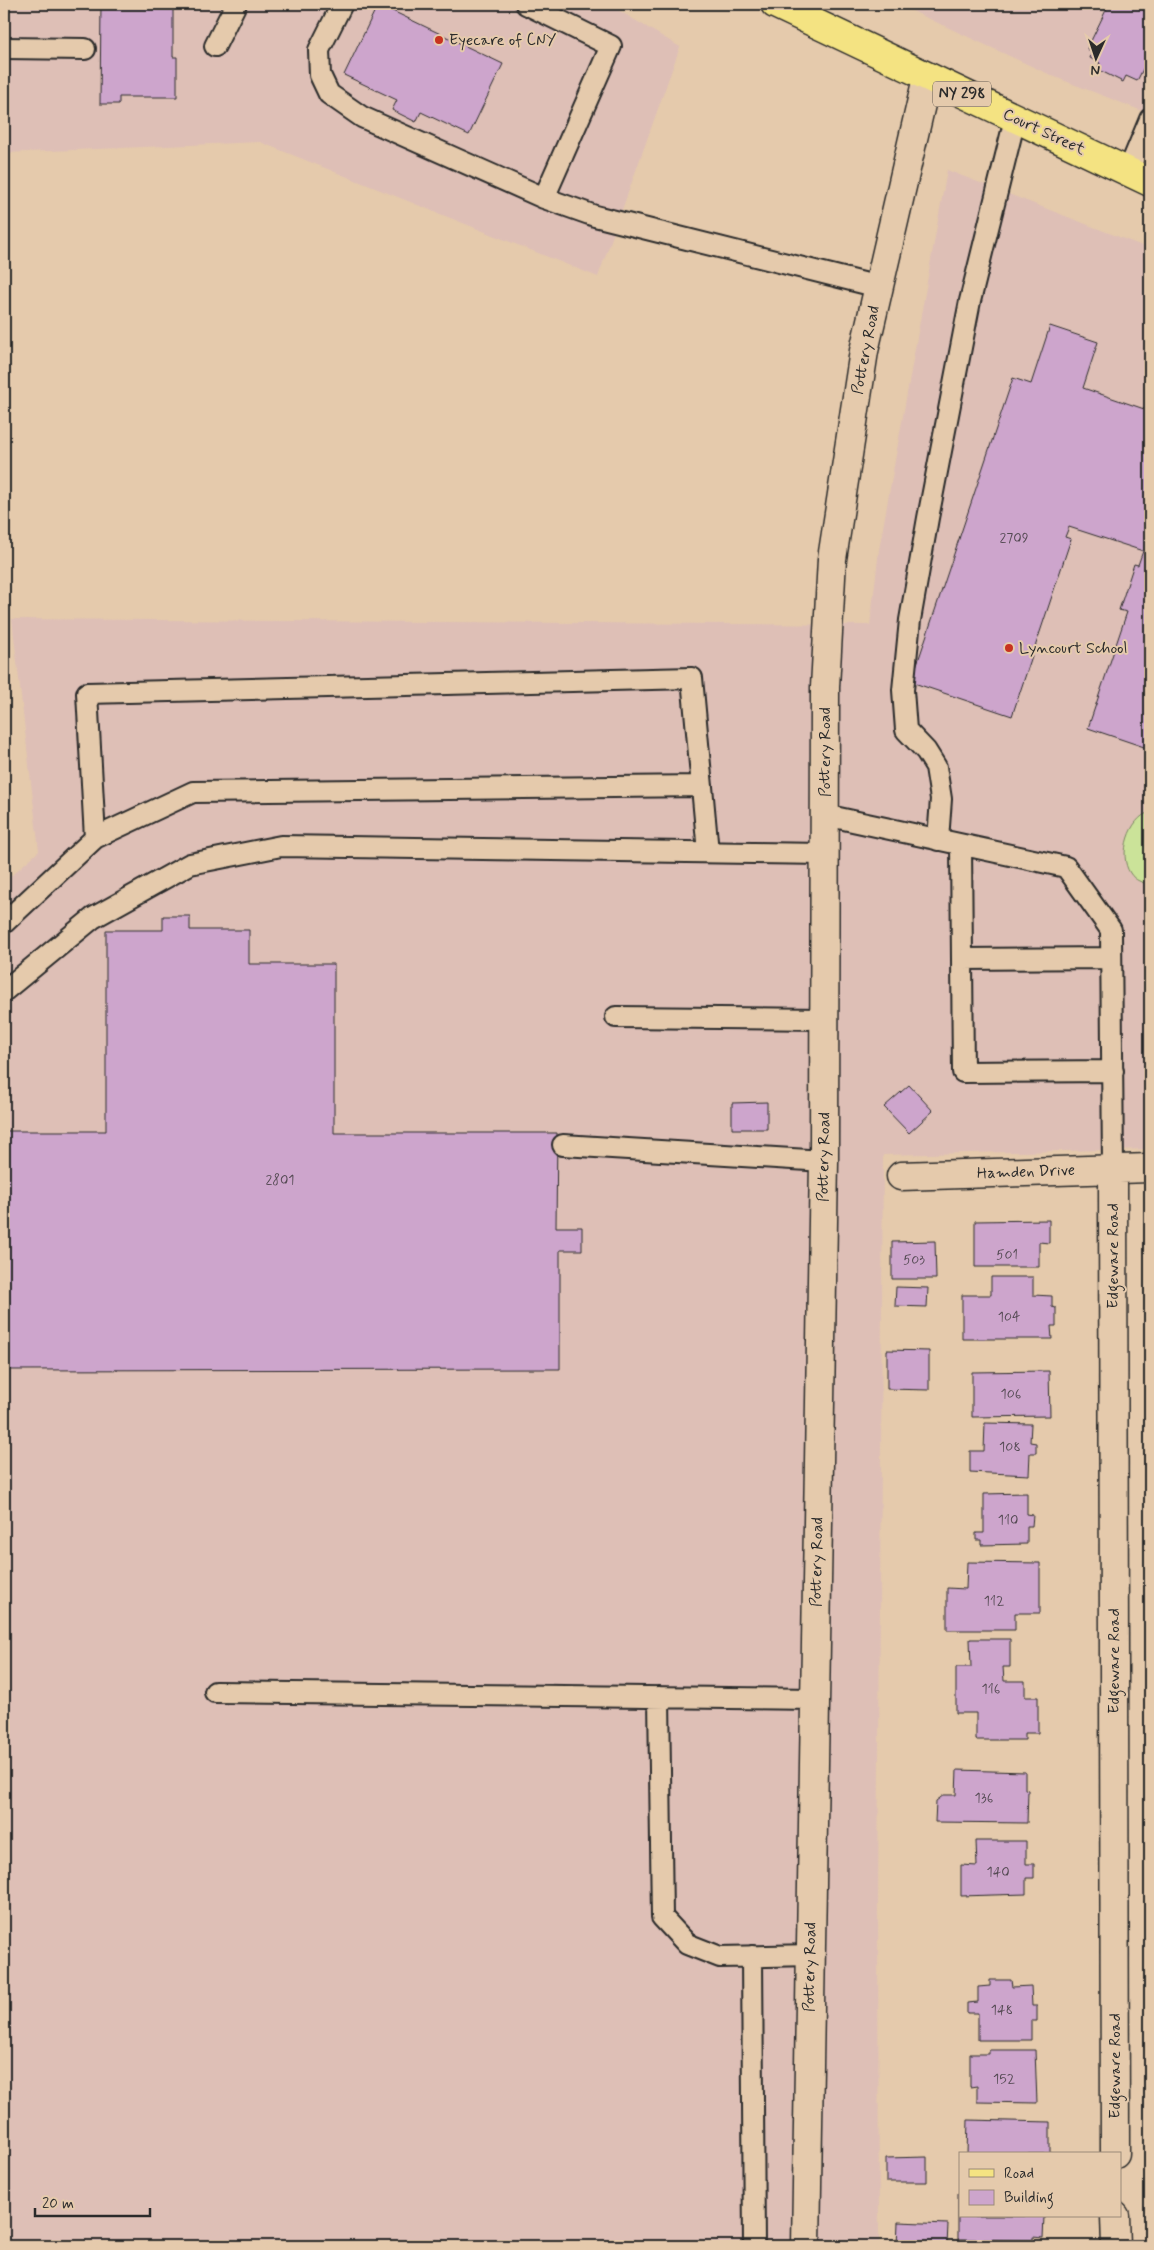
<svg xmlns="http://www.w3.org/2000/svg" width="1154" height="2250" font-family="Mynerve,sans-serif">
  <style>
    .built { fill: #debfb6 }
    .green { fill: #cbe399; stroke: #7b8762 }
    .building { fill: #cda5cc; stroke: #2b2b2b }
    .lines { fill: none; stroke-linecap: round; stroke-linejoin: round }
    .service-casing { stroke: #2b2b2b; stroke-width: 24 }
    .minor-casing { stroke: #2b2b2b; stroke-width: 31 }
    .primary-casing { stroke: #2b2b2b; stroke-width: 31 }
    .service { stroke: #e5caac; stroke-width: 20 }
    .minor { stroke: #e5caac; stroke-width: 28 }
    .primary { stroke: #f4e382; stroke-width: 28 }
    .poi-dot { fill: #c8321e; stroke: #e5caac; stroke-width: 2 }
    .labels { text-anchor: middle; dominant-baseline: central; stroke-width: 4; stroke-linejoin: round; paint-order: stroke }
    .number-label { font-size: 14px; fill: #544a53 }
    .shield { fill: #e5caac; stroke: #635b52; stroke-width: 1 }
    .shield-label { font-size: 15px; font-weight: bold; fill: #2b2b2b }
    .poi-label { font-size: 16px; fill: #2b2b2b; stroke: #e5caac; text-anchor: start }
    .street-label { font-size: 16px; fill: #2b2b2b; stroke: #e5caac }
  </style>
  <rect width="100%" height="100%" fill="#e5caac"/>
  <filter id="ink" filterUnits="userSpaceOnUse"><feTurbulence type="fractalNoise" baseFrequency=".02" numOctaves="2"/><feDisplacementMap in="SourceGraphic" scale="10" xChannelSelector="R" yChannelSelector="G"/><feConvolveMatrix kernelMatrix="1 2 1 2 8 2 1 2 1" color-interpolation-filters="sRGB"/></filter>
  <g filter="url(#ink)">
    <path class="built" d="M 4,4 L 608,4 L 680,47 L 598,277 L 260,142 L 4,153 Z
      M 897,4 L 1150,4 L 1150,114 L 1055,77 Z
      M 947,170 L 1150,249 L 1150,1149 L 883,1155 L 878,1905 L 879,2246 L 4,2246 L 4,882 L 39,851 L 12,619 L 870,625 L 879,550 Z"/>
    <path class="green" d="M 1150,812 L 1150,885 C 1142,882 1135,881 1130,873 C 1118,855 1129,818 1150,812 Z"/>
    <path class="building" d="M 101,4 L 173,4 L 173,57 L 177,57 L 177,97 L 119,97 L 119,104 L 100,104 Z
      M 378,4 L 503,64 L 469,135 L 421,112 L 416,122 L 392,110 L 397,100 L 344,75 Z
      M 1109,4 L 1150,4 L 1150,55 L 1137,81 L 1126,76 L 1123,82 L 1097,69 L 1100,63 L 1090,58 L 1092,52 L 1087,49 Z
      M 1050,326 L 1098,342 L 1083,388 L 1150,411 L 1150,749 L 1088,728 L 1127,612 L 1119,610 L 1134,564 L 1138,565 L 1143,551 L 1069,527 L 1065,537 L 1071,539 L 1012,716 L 911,682 L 1013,378 L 1031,384 Z
      M 163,916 L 190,916 L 190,930 L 249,930 L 249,964 L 334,964 L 334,1133 L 557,1133 L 556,1227 L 582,1227 L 582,1250 L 560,1250 L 560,1369 L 4,1370 L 4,1131 L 106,1131 L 106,930 L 163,930 Z
      M 909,1085 L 933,1111 L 909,1133 L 884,1107 Z
      M 767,1102 L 767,1129 L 732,1129 L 732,1103 Z
      M 1049,1220 L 1049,1243 L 1039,1242 L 1039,1267 L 975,1267 L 975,1221 Z
      M 935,1241 L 936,1279 L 892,1279 L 892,1242 Z
      M 991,1277 L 1033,1277 L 1033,1295 L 1052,1296 L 1052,1307 L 1056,1308 L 1056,1326 L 1051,1326 L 1052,1339 L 962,1339 L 962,1295 L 991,1295 Z
      M 896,1287 L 928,1288 L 927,1307 L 895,1306 Z
      M 887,1350 L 929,1351 L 929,1390 L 887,1389 Z
      M 1049,1371 L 1050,1416 L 972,1417 L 972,1372 Z
      M 985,1423 L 1031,1424 L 1030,1442 L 1036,1443 L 1036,1453 L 1030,1453 L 1029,1475 L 970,1472 L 970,1451 L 984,1451 Z
      M 1027,1493 L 1027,1514 L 1033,1515 L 1032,1526 L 1027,1526 L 1027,1544 L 981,1545 L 981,1540 L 976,1540 L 976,1533 L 984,1533 L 984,1494 Z
      M 967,1562 L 1040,1563 L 1040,1613 L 1015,1613 L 1015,1630 L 947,1630 L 947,1588 L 966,1589 Z
      M 970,1639 L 1010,1639 L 1010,1667 L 1003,1667 L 1004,1681 L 1025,1681 L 1025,1697 L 1038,1697 L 1038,1733 L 1025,1733 L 1025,1740 L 976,1740 L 976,1713 L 956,1713 L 956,1667 L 971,1667 Z
      M 957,1770 L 1025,1772 L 1025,1789 L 1028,1790 L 1027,1823 L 935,1822 L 936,1801 L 944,1795 L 956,1795 Z
      M 976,1841 L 1026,1841 L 1026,1864 L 1034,1864 L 1034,1878 L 1026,1878 L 1026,1894 L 961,1896 L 961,1865 L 977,1866 Z
      M 990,1980 L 1011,1980 L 1012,1987 L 1031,1986 L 1032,2006 L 1037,2006 L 1037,2021 L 1031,2021 L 1031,2040 L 978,2040 L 978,2013 L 967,2013 L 967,2003 L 978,2002 L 978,1987 L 990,1986 Z
      M 989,2050 L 1035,2050 L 1037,2103 L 977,2102 L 977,2086 L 970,2087 L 970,2054 L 989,2054 Z
      M 968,2120 L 1050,2122 L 1050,2154 L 967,2154 Z
      M 927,2157 L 927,2182 L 886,2182 L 886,2158 Z
      M 958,2193 L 960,2193 L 960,2216 L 1044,2216 L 1043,2238 L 1033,2237 L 1033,2240 L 958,2239 Z
      M 898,2222 L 948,2224 L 947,2246 L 897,2246 Z"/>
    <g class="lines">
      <defs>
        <path id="service" d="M 342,4 L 319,50 L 320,75 L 329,94 L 362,117 L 544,198 L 595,216 L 879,287
          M 526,4 L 611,46 L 544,198
          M 215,46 L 236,4
          M 4,48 L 85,49
          M 1128,172 L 1150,119
          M 825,815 L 1066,867 L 1111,930 L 1113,1169
          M 95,838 L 193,792 L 702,786
          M 938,840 L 941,799 L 936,767 L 926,751 L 906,730 L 903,690 L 910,620 L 928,518 L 970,301 L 1015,119
          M 961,845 L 963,1072 L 1113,1071
          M 4,923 L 95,838 L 87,693 L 692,678 L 708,852
          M 962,959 L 1111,958
          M 4,991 L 93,918 L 190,864 L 281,846 L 825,854
          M 616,1017 L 824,1019
          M 563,1145 L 824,1161
          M 215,1692 L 815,1699
          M 659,1697 L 662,1917 L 687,1944 L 720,1957 L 811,1955
          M 752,1956 L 754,2246"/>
        <path id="minor" d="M 1113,1169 L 1115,2154
          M 901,1176 L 1150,1168
          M 1115,2216 L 1116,2246
          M 806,2246 L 824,1161 L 825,687 L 832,559 L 864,351 L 927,78"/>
        <path id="primary" d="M 775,4 L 1150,182"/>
      </defs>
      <use href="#service" class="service-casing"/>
      <use href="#minor" class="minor-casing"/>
      <use href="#primary" class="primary-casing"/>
      <use href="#service" class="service"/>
      <use href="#minor" class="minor"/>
      <use href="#primary" class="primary"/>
    </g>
  </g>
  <g class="poi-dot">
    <circle cx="439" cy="40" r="5"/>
    <circle cx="1009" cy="648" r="5"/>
  </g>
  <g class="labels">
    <g class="number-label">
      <text x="1014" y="538">2709</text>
      <text x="280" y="1180">2801</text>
      <text x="1007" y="1255">501</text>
      <text x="914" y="1260">503</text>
      <text x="1009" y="1317">104</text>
      <text x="1011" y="1394">106</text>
      <text x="1010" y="1447">108</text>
      <text x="1008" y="1520">110</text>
      <text x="994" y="1601">112</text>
      <text x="991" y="1689">116</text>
      <text x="984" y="1798">136</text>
      <text x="998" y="1872">140</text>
      <text x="1002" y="2010">148</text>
      <text x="1004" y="2079">152</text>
    </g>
    <rect class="shield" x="933" y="81.5" width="58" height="25" rx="4"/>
    <g class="shield-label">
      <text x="962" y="94">NY 298</text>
    </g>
    <g class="poi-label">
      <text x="449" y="40">Eyecare of CNY</text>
      <text x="1019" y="648">Lyncourt School</text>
    </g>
    <g class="street-label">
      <text transform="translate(1044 132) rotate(25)">Court Street</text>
      <text transform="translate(866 350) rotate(-79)">Pottery Road</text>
      <text transform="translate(825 752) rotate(-90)">Pottery Road</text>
      <text transform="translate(824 1157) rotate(-89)">Pottery Road</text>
      <text transform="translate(1026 1172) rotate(-2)">Hamden Drive</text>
      <text transform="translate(1113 1256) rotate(-90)">Edgeware Road</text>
      <text transform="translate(817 1562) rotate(-89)">Pottery Road</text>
      <text transform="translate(1114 1661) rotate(-90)">Edgeware Road</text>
      <text transform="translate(810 1967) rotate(-89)">Pottery Road</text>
      <text transform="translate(1115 2066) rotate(-90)">Edgeware Road</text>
    </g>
  </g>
  <rect width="1154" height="2250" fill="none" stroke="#e5caac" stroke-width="20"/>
  <rect x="10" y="10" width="1134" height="2230" fill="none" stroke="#2b2b2b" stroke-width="2" filter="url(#ink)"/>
  <rect x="959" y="2152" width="162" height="65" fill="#e5caac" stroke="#9b8a78"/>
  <rect x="969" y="2169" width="25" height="8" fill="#f4e382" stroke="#9b8a78"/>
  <text x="1004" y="2178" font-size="15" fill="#2b2b2b">Road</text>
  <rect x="969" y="2190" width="25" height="15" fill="#cda5cc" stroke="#9b8a78"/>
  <text x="1004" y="2202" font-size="15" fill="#2b2b2b">Building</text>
  <g transform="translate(1096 58) rotate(183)" stroke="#e5caac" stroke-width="4" paint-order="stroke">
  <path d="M0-4L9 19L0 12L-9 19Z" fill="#2b2b2b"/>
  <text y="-8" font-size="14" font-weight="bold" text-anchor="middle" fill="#2b2b2b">N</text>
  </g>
  <path d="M35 2208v8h115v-8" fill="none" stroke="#2b2b2b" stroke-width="2.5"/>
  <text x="42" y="2208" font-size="15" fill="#2b2b2b" stroke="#e5caac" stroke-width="4" paint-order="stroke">20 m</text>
</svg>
